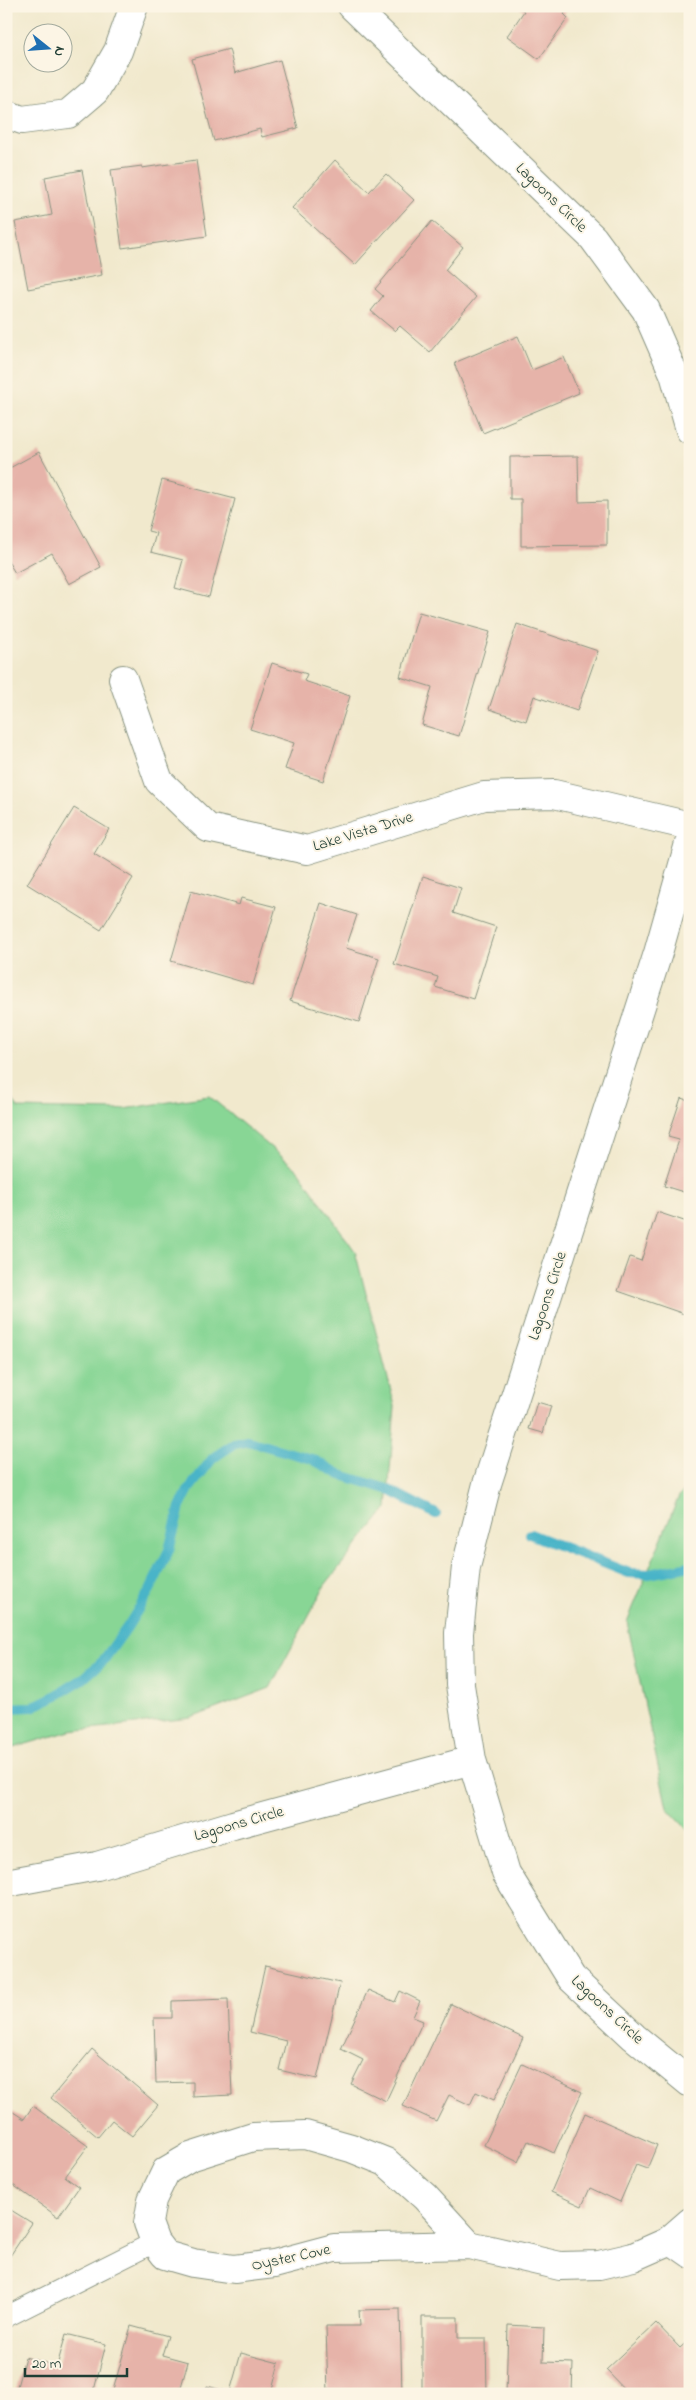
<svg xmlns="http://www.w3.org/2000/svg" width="696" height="2400" font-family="'Indie Flower',sans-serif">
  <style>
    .green { fill: #88d695; stroke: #548a64 }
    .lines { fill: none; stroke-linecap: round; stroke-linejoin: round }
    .stream { stroke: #4ab4c8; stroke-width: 10 }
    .building { fill: #e6b3a9 }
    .lane-casing { stroke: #889380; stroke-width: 22 }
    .street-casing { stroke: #889380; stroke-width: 30 }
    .lane { stroke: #fff; stroke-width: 20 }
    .street { stroke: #fff; stroke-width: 28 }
    .labels { text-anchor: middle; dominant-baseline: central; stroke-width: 4; stroke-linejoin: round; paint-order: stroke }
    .street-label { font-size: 16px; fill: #1f3d34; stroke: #fcf5e5 }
  </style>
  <rect width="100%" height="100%" fill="#fcf5e5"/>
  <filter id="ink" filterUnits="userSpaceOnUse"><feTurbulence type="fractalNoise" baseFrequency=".02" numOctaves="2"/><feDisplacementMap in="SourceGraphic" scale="10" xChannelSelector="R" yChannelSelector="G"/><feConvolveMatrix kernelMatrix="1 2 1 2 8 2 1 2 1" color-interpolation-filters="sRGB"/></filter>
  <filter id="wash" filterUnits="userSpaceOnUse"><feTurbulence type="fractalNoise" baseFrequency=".0096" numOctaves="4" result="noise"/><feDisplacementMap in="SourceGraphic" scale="20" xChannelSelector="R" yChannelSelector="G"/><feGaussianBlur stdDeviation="1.12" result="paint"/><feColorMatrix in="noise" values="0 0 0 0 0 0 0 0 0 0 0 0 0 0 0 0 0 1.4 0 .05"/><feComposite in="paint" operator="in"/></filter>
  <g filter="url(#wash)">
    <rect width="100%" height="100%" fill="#f1e9cd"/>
    <path class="green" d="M 6,1089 L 18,1108 L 117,1110 L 209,1096 L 298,1170 L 355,1251 L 395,1406 L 387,1508 L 325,1585 L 270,1688 L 191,1718 L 70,1731 L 6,1750 Z
      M 690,1486 L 690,1832 L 667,1808 L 627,1622 L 679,1496 Z"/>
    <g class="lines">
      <path class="stream" d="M 530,1534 L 629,1573 L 649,1574 L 690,1566
        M 6,1708 L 32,1707 L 57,1695 L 83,1679 L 103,1661 L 128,1626 L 150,1590 L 169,1550 L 180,1507 L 189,1489 L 213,1458 L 234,1444 L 248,1441 L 312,1459 L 341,1475 L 387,1489 L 436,1514"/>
    </g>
    <g id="blocks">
      <path class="building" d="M 517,6 L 570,6 L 564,14 L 568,18 L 539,59 L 507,36 L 524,11 Z
        M 229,49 L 235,73 L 280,60 L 298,128 L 262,137 L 260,129 L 214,141 L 192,59 Z
        M 196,160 L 207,236 L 122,248 L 111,170 L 142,166 L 142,168 Z
        M 335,160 L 369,192 L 386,174 L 414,200 L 355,265 L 292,208 Z
        M 82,170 L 102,275 L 28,289 L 15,222 L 52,215 L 45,177 Z
        M 432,221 L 463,247 L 445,270 L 476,297 L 430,352 L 400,326 L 395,331 L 371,311 L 383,296 L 375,289 Z
        M 518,336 L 532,370 L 564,357 L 579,393 L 483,433 L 454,363 Z
        M 39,452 L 101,567 L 69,584 L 52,553 L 15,573 L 6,558 L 6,470 Z
        M 578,456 L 579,502 L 607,501 L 607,545 L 521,546 L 521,499 L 510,499 L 510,457 Z
        M 162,480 L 235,499 L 209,597 L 175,588 L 183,560 L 151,552 L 156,533 L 148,531 Z
        M 419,612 L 490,632 L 459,736 L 422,725 L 432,687 L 400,677 Z
        M 517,624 L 598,651 L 577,711 L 534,696 L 526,721 L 489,709 Z
        M 272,663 L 307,674 L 304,681 L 350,696 L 323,781 L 285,769 L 294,743 L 250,729 Z
        M 74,808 L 109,829 L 94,854 L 133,878 L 101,930 L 27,884 Z
        M 423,876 L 461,888 L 453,913 L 496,927 L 473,999 L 435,987 L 438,977 L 394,964 Z
        M 191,891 L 239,905 L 241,898 L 276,907 L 253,985 L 171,961 Z
        M 321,903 L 357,915 L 346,948 L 379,958 L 359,1022 L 290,1001 Z
        M 681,1098 L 690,1101 L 690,1194 L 664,1186 L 679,1140 L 668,1137 Z
        M 657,1212 L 690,1223 L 690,1316 L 618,1291 L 630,1257 L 641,1261 Z
        M 537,1402 L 551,1406 L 543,1433 L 529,1429 Z
        M 265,1966 L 340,1983 L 317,2079 L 279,2070 L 286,2041 L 250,2032 Z
        M 368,1990 L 395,2002 L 400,1991 L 420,2001 L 413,2017 L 423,2021 L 386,2101 L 351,2084 L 363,2060 L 341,2049 Z
        M 228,1999 L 232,2095 L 193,2097 L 193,2082 L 156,2083 L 154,2018 L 172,2018 L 172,2001 Z
        M 451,2004 L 523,2038 L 494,2100 L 476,2092 L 470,2105 L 449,2095 L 436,2121 L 403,2106 Z
        M 92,2049 L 158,2105 L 132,2136 L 112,2120 L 98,2137 L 51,2098 Z
        M 522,2064 L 582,2092 L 554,2153 L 528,2141 L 518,2162 L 484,2145 Z
        M 33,2106 L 88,2146 L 65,2177 L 79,2187 L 58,2217 L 6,2180 L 6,2116 L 10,2110 L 24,2119 Z
        M 585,2113 L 657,2145 L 647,2169 L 636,2165 L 620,2202 L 590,2188 L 582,2206 L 551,2192 Z
        M 6,2207 L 32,2223 L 10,2256 L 6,2254 Z
        M 400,2309 L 402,2394 L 328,2394 L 326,2326 L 360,2326 L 359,2310 Z
        M 422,2317 L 458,2317 L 458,2338 L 486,2338 L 487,2394 L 422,2394 Z
        M 656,2323 L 680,2348 L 690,2339 L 690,2394 L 629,2394 L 606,2370 Z
        M 508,2325 L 544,2327 L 543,2362 L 573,2363 L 572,2394 L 506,2394 Z
        M 131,2326 L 168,2336 L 162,2355 L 188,2362 L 179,2394 L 112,2394 Z
        M 66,2334 L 106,2344 L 93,2394 L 15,2394 L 25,2357 L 57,2366 Z
        M 241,2353 L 279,2363 L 271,2394 L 205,2394 L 207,2386 L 230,2392 Z"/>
    </g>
  </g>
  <g filter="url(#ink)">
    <use href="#blocks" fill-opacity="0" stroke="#889380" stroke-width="1"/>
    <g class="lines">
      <defs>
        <path id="lane" d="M 667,2242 L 690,2258
          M 6,2317 L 155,2242"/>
        <path id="street" d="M 352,6 L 593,238 L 646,310 L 674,374 L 690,430
          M 6,114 L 22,120 L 68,114 L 95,91 L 118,51 L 134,6
          M 123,679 L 159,781 L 208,828 L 307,850 L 484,796 L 554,794 L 690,826
          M 690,840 L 658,953 L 487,1484 L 466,1567 L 459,1633 L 460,1685 L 472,1760 L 506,1873 L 571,1978 L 634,2037 L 690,2083
          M 6,1883 L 97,1866 L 233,1825 L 472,1760
          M 469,2245 L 425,2197 L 386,2162 L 351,2148 L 305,2135 L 253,2137 L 190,2157 L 166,2171 L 152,2200 L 148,2223 L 155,2242 L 165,2255 L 193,2263 L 234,2269 L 274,2264 L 334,2248 L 469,2245 L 560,2266 L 599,2265 L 633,2257 L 667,2242 L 690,2222"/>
      </defs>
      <use href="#lane" class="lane-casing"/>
      <use href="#street" class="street-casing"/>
      <use href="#lane" class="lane"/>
      <use href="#street" class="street"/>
    </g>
  </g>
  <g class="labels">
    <g class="street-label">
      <text transform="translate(551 198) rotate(44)">Lagoons Circle</text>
      <text transform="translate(363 832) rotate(-17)">Lake Vista Drive</text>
      <text transform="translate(548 1296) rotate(-72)">Lagoons Circle</text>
      <text transform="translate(239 1824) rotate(-16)">Lagoons Circle</text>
      <text transform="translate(607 2010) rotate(43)">Lagoons Circle</text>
      <text transform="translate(291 2258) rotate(-12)">Oyster Cove</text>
    </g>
  </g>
  <rect width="696" height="2400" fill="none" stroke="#fcf5e5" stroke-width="25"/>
  <g transform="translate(48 48) rotate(107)"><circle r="24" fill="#fcf5e5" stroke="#a4ab9e"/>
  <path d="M0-4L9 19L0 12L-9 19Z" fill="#1f6fb2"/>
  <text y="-8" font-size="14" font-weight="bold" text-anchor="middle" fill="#1f3d34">N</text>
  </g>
  <path d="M25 2368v8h102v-8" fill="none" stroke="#1f3d34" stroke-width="2.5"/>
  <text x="32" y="2368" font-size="15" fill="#1f3d34" stroke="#fcf5e5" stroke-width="4" paint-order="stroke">20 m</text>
</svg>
